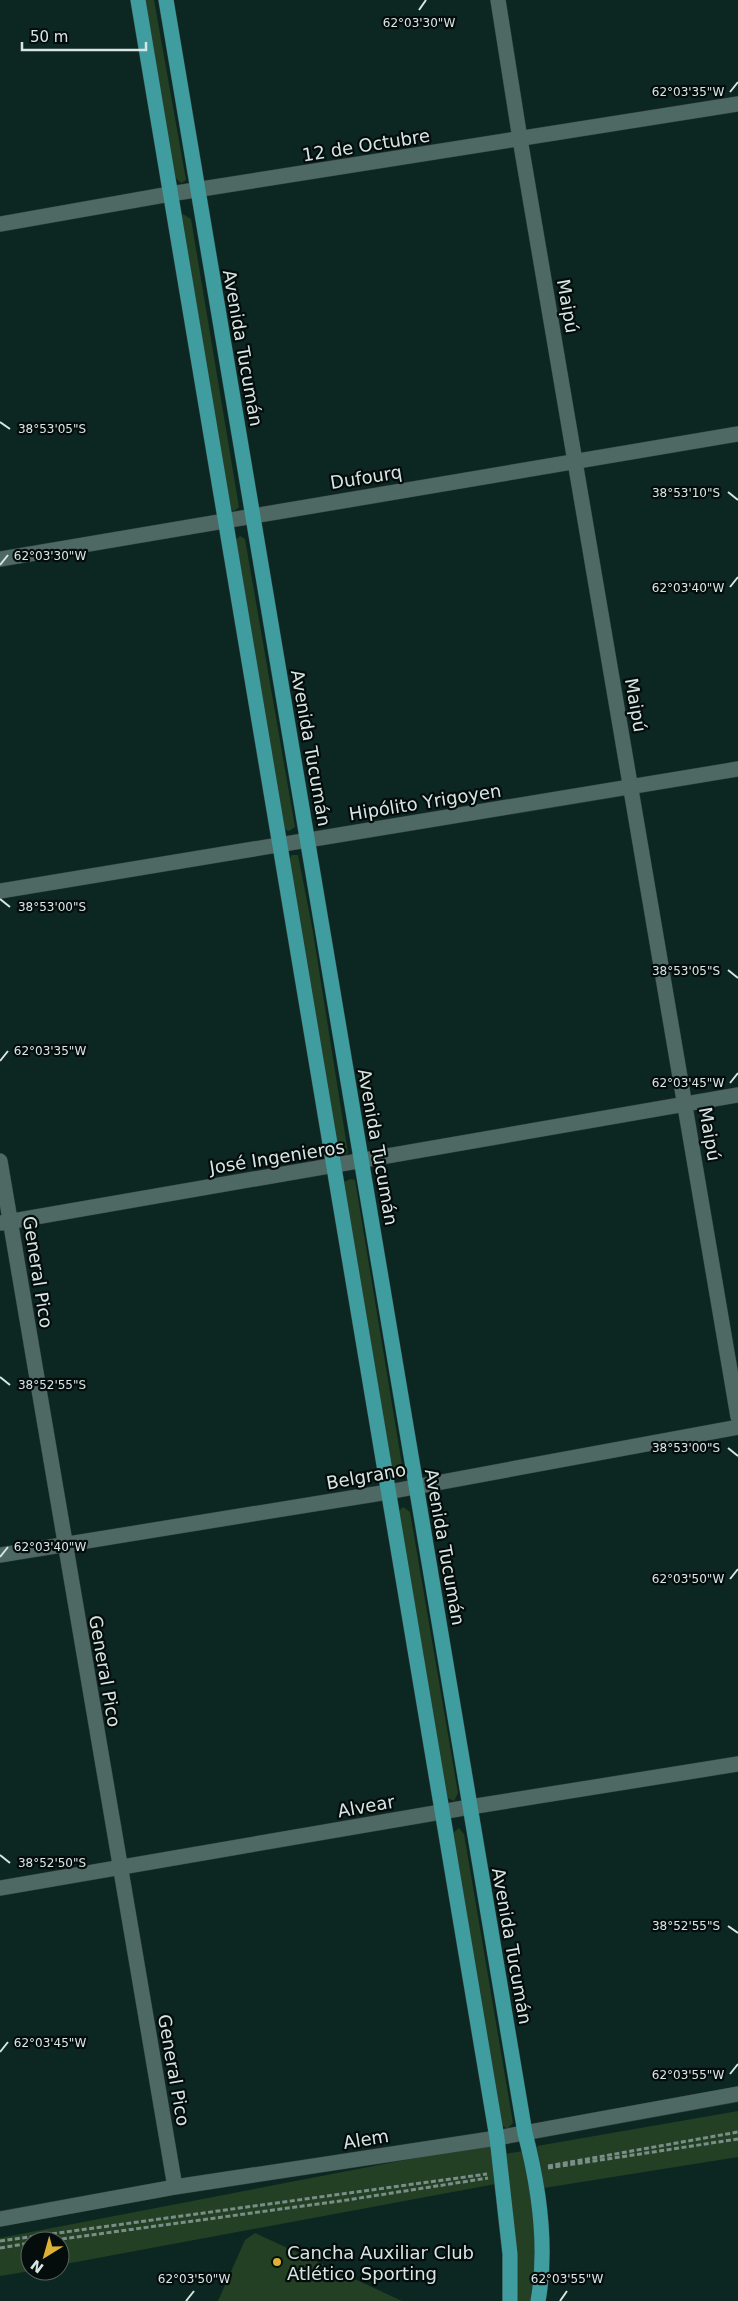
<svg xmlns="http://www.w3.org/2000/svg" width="738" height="2301" font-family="'DejaVu Sans',sans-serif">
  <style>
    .green { fill: #234024 }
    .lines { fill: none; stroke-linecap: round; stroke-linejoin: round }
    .minor-casing { stroke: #303e3b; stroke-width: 16 }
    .major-casing { stroke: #303e3b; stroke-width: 16 }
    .path { stroke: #798d89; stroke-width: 3; stroke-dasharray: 5 2.5; stroke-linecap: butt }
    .minor { stroke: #4e6964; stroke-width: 15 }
    .major { stroke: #3f9d9f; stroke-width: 15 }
    .ticks { fill: none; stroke: #d8e6e3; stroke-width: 2 }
    .poi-dot { fill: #ddb133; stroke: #040d0b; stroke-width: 2 }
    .labels { text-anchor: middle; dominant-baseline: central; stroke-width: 4.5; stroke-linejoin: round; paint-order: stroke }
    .street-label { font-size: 18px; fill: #d8e6e3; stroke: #040d0b }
    .poi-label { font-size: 18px; fill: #d8e6e3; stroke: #040d0b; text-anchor: start }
    .ticks-label { font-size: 12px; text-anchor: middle; fill: #d8e6e3; stroke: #040d0b; stroke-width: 4.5; stroke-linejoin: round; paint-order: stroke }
  </style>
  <rect width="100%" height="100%" fill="#0c2622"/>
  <path class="green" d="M 143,0 L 154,0 L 186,180 L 181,183 L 172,174 Z
    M 183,214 L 191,219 L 239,507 L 234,511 L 228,509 L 180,219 Z
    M 240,536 L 245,539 L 295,827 L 289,831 L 280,828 L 232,543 Z
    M 292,855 L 298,855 L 313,932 L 348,1153 L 343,1157 L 336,1155 L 285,866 Z
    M 351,1179 L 355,1180 L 403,1471 L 400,1478 L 392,1480 L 343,1182 Z
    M 403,1507 L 410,1512 L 458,1793 L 454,1801 L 446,1797 L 395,1515 Z
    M 459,1828 L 464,1834 L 513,2123 L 507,2129 L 501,2124 L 453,1833 Z
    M 738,2111 L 738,2157 L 544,2188 L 537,2146 Z
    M 493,2143 L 501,2183 L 60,2265 L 60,2241 L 30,2241 L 30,2271 L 0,2276 L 0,2238 Z
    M 529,2150 L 540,2227 L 532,2301 L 511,2301 L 500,2155 Z
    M 255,2233 L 402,2301 L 218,2301 L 245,2240 Z"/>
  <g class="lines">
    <defs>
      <path id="minor" d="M 498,0 L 520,139 L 738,1417
        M 0,224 L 170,194 L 738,104
        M 0,559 L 738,434
        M 0,891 L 738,769
        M 0,1161 L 175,2187
        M 1,1223 L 738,1095
        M 0,1555 L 388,1492 L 738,1427
        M 0,1888 L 470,1807 L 738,1764
        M 0,2219 L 175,2187 L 497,2138 L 738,2094"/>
      <path id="major" d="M 138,0 L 497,2138 L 510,2254 L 510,2301
        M 166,0 L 525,2133 C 539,2187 548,2245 538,2301"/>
    </defs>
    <use href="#minor" class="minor-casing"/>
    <use href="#major" class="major-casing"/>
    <path class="path" d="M 548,2166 L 738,2132
      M 548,2168 L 738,2139
      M 0,2241 L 487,2174
      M 47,2241 L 347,2200 L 488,2178
      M 0,2248 L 30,2243"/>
    <use href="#minor" class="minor"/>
    <use href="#major" class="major"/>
  </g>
  <path class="ticks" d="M 419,10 L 426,0M 730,92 L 738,82M 0,422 L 10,429M 728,492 L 738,500M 0,565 L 8,555M 730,587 L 738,577M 0,899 L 10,907M 728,970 L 738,978M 0,1061 L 8,1051M 730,1083 L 738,1073M 0,1377 L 10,1385M 728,1448 L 738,1456M 0,1557 L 8,1547M 730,1579 L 738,1569M 0,1855 L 10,1863M 728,1926 L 738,1933M 0,2052 L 8,2042M 730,2074 L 738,2064M 186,2301 L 194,2291M 560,2301 L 567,2291"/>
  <circle class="poi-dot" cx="277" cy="2262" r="5"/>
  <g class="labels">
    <g class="street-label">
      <text transform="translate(366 145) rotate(-9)">12 de Octubre</text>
      <text transform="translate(568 306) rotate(80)">Maipú</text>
      <text transform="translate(243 348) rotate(80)">Avenida Tucumán</text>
      <text transform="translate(366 477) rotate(-9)">Dufourq</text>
      <text transform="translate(636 705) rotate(80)">Maipú</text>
      <text transform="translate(311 748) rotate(80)">Avenida Tucumán</text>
      <text transform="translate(425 802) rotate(-9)">Hipólito Yrigoyen</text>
      <text transform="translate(710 1134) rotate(80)">Maipú</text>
      <text transform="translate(378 1147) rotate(80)">Avenida Tucumán</text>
      <text transform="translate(277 1157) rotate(-9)">José Ingenieros</text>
      <text transform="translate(38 1272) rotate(81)">General Pico</text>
      <text transform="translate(366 1476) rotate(-10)">Belgrano</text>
      <text transform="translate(445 1547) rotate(80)">Avenida Tucumán</text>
      <text transform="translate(105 1671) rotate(80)">General Pico</text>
      <text transform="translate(366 1806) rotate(-10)">Alvear</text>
      <text transform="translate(512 1946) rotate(80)">Avenida Tucumán</text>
      <text transform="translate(174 2070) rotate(80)">General Pico</text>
      <text transform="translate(366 2139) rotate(-9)">Alem</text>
    </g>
    <g class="poi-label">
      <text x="287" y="2252">Cancha Auxiliar Club<tspan x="287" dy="21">Atlético Sporting</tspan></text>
    </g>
  </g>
  <g class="ticks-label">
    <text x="419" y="27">62°03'30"W</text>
    <text x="688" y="96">62°03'35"W</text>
    <text x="52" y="433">38°53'05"S</text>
    <text x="686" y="497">38°53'10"S</text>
    <text x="50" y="560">62°03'30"W</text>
    <text x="688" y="592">62°03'40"W</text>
    <text x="52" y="911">38°53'00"S</text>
    <text x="686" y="975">38°53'05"S</text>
    <text x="50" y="1055">62°03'35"W</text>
    <text x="688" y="1087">62°03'45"W</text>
    <text x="52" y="1389">38°52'55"S</text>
    <text x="686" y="1452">38°53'00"S</text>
    <text x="50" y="1551">62°03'40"W</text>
    <text x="688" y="1583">62°03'50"W</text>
    <text x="52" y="1867">38°52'50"S</text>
    <text x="686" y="1930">38°52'55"S</text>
    <text x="50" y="2047">62°03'45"W</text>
    <text x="688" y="2079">62°03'55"W</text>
    <text x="194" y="2283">62°03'50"W</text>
    <text x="567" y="2283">62°03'55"W</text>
  </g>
  <g transform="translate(45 2256) rotate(217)"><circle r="24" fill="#040d0b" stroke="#596461"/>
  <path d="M0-4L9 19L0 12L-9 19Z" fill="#ddb133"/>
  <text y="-8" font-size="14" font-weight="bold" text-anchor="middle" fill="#d8e6e3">N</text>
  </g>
  <path d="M22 42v8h124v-8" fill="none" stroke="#d8e6e3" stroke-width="2.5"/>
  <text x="30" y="42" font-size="15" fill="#d8e6e3" stroke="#040d0b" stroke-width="4" paint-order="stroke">50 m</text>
</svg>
